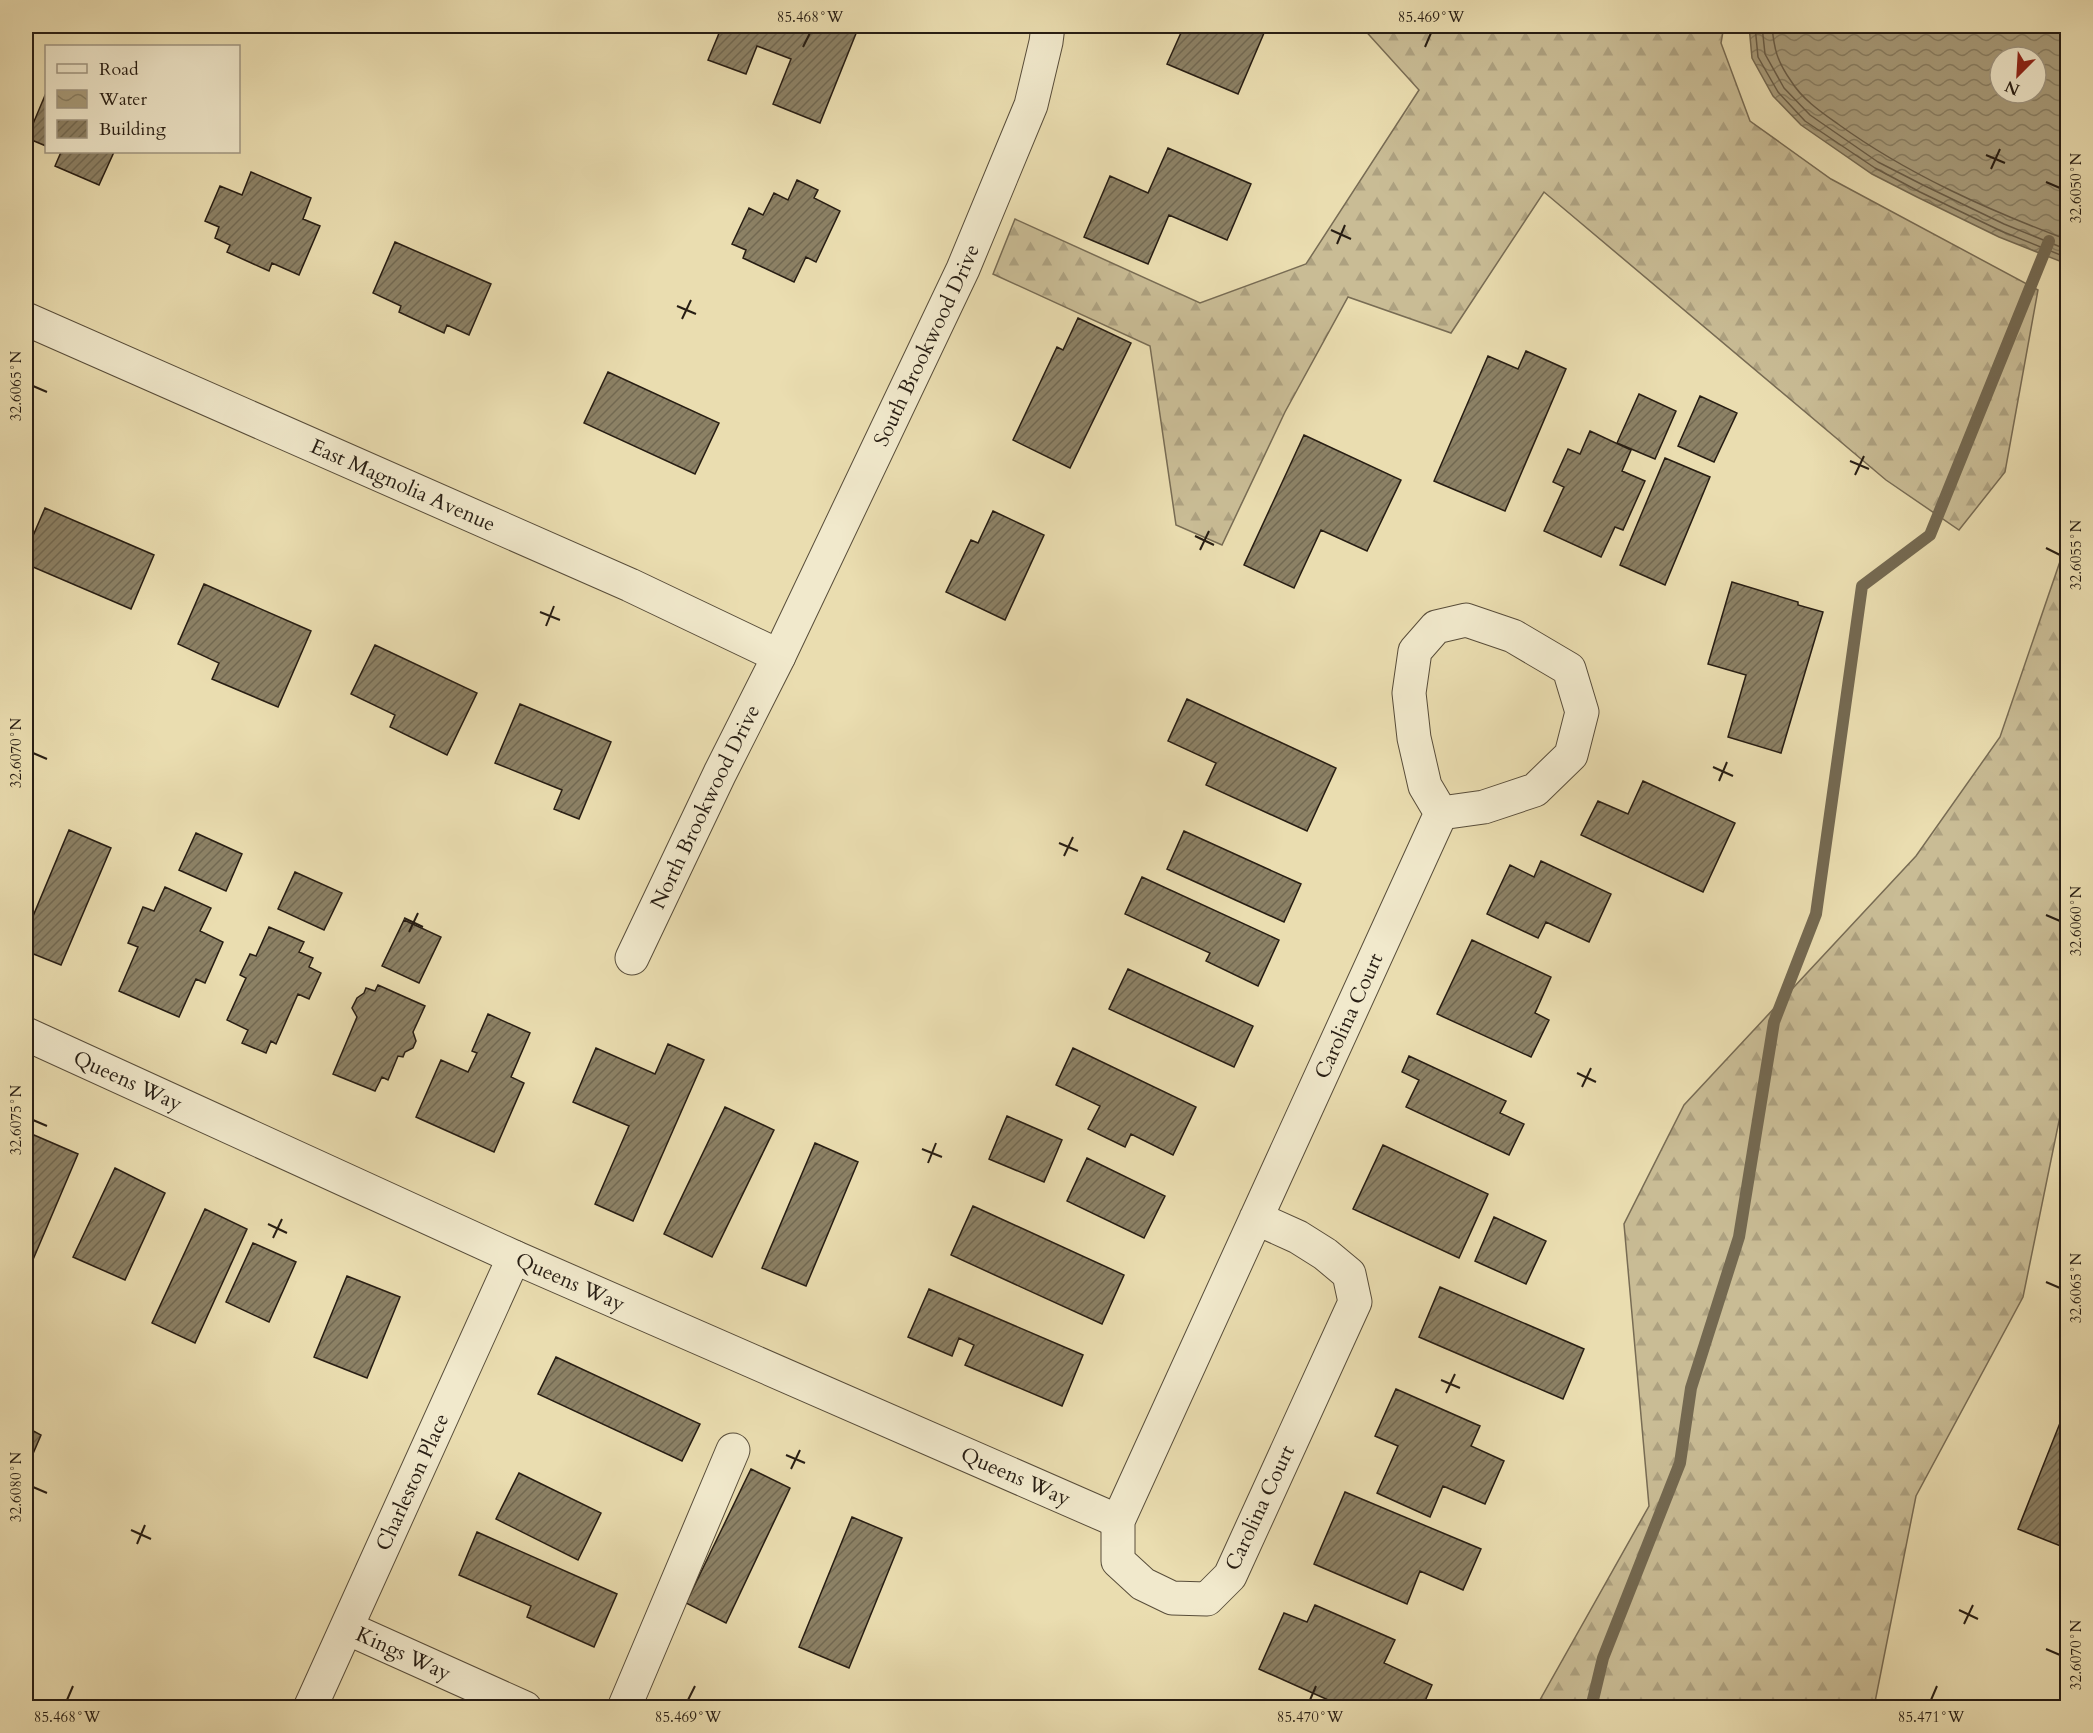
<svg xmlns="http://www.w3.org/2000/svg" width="2093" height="1733" font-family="Cardo,serif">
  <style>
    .forest { fill: url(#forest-firs); stroke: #786c54; stroke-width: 1.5 }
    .water { fill: url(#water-waves); stroke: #746951; stroke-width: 1.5; fill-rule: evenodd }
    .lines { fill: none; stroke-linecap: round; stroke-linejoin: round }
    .shore { stroke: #685c47; stroke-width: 1.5 }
    .stream { stroke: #746951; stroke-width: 12 }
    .building { fill: url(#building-hatch); stroke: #271d13; stroke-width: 1.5 }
    .minor-casing { stroke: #584d3a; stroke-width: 35 }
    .minor { stroke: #f1e9cc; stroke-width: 33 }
    .ticks { fill: none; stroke: #271d13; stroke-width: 2 }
    .labels { text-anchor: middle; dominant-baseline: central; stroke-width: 4.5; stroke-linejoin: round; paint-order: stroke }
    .street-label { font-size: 21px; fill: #271d13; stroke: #f1e9cc }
    .neatline { fill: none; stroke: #271d13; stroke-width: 2 }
    .ticks-label { font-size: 15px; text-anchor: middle; fill: #271d13 }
  </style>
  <defs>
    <pattern id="forest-firs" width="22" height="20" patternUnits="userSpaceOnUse" patternTransform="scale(1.5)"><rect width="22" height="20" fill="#c9bc95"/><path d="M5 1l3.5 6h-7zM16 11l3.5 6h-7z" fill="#ada180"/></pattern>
    <pattern id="water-waves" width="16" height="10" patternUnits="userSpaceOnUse" patternTransform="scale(1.5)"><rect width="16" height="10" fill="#a89c7b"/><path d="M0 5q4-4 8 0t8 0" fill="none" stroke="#897f64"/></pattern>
    <pattern id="building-hatch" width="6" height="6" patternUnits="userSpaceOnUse" patternTransform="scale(1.5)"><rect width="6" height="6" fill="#8c8165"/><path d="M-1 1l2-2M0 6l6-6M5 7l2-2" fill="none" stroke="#726952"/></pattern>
  </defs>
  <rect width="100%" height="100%" fill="#eaddb0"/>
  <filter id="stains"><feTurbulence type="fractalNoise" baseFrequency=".00333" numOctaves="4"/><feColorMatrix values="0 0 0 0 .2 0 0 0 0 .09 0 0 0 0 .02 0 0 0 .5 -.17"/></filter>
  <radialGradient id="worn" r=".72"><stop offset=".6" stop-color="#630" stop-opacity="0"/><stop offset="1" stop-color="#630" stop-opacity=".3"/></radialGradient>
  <path class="forest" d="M 1361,26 L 1724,26 L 1721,43 L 1750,121 L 1831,179 L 2038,290 L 2005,472 L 1959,530 L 1886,480 L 1544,192 L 1451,333 L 1348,297 L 1285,412 L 1222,545 L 1176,525 L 1150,346 L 993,274 L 1015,219 L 1200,303 L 1306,264 L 1419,90 Z
    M 2067,541 L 2067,1082 L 2023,1297 L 1916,1496 L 1874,1707 L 1536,1707 L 1649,1506 L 1624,1224 L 1684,1105 L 1916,856 L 2000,737 Z"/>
  <path class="water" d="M 1749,26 L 2067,26 L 2067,264 L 1999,237 L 1917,197 L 1872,174 L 1801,125 L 1773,96 L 1752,58 ZM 2000,57 L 2036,57 L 2036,93 L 2000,93 Z"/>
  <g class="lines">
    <path class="shore" d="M 1755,26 L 1758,57 L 1778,92 L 1805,121 L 1875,168 L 1920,192 L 2001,231 L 2068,258
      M 1762,26 L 1765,54 L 1784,88 L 1810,115 L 1878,162 L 1923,185 L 2004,224 L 2068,250
      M 1772,26 C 1774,49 1777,61 1791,81 C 1802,99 1821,112 1838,124 C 1907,174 1988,210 2068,240"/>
    <path class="stream" d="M 1591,1708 L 1603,1658 L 1680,1463 L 1691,1388 L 1739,1237 L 1774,1022 L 1816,914 L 1862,586 L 1930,535 L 2049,241"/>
  </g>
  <path class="building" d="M 722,26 L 859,26 L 820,123 L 773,104 L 791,59 L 757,46 L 746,74 L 708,60 Z
    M 1184,26 L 1267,26 L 1238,94 L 1167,64 Z
    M 46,93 L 46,146 L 27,138 Z
    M 1168,148 L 1251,184 L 1227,240 L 1169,215 L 1148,264 L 1084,237 L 1110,176 L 1148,193 Z
    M 59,152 L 114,152 L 99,185 L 55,166 L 61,152 Z
    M 251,172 L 311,198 L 303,219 L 320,226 L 299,275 L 272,263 L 269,271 L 227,252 L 230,245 L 215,238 L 219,227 L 205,221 L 220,186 L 242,195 Z
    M 797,180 L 818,190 L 814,198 L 840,211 L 816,262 L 806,257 L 794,282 L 743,258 L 746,250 L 732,244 L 749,208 L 763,215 L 774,193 L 788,200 Z
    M 395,242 L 491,284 L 469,335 L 447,325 L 444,333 L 399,312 L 401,306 L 373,293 Z
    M 1078,318 L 1131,343 L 1070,468 L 1013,440 L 1057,347 L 1063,350 Z
    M 1526,351 L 1566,369 L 1505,511 L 1434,481 L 1488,356 L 1518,369 Z
    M 608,372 L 719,423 L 695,474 L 584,423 Z
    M 1639,394 L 1676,411 L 1655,459 L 1617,443 Z
    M 1700,396 L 1737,413 L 1714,462 L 1678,446 Z
    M 1590,431 L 1631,450 L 1622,471 L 1645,481 L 1623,530 L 1615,527 L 1601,557 L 1544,531 L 1564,487 L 1553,482 L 1568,449 L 1580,454 Z
    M 1304,435 L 1401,480 L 1367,551 L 1321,530 L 1294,588 L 1244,565 Z
    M 1665,458 L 1710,477 L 1665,585 L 1620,565 Z
    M 45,508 L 154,555 L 131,609 L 26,564 L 26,552 Z
    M 993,511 L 1044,535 L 1005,620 L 946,592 L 971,540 L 978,543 Z
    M 1732,582 L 1798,602 L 1798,605 L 1823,612 L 1781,753 L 1728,737 L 1746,675 L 1708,664 Z
    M 204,584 L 311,631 L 278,707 L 212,679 L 219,663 L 178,644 Z
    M 375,645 L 477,693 L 447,755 L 390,727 L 395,715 L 351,694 Z
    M 1187,699 L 1336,768 L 1307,831 L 1206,785 L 1216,763 L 1168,741 Z
    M 520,704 L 611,742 L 579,819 L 554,809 L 562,790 L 495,763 Z
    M 1643,781 L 1735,823 L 1703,892 L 1581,835 L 1598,801 L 1628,814 Z
    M 69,830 L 111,848 L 61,965 L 26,951 L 26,933 Z
    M 1184,831 L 1301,884 L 1284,922 L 1167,869 Z
    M 196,833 L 242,854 L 226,891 L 179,870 Z
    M 1541,861 L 1611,894 L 1589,942 L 1546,922 L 1538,938 L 1487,914 L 1510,865 L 1534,877 Z
    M 295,872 L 342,893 L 324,930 L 278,909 Z
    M 1142,877 L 1279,940 L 1258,986 L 1206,961 L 1210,953 L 1125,914 Z
    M 165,887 L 211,908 L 200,931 L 223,942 L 205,983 L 196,979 L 179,1017 L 119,991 L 138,947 L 128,943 L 143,907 L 154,911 Z
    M 404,920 L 441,937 L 419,983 L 382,966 Z
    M 269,927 L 304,942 L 299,952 L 313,958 L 309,967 L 321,973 L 309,999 L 298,994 L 276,1044 L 271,1041 L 266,1053 L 242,1043 L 248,1030 L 227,1020 L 246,978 L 240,975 L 250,954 L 256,956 Z
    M 1472,940 L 1551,977 L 1535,1013 L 1549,1020 L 1531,1057 L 1437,1014 Z
    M 1128,969 L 1253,1026 L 1234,1067 L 1109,1009 Z
    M 378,985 L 425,1006 L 413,1032 L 416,1041 L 413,1048 L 405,1052 L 403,1057 L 398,1056 L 388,1080 L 382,1077 L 375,1091 L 333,1074 L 357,1017 L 352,1008 L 357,998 L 364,993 L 366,988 L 375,991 Z
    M 488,1014 L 530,1033 L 511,1077 L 524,1083 L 494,1152 L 416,1117 L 441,1060 L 468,1072 L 477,1053 L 472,1051 Z
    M 668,1044 L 704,1060 L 633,1221 L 595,1204 L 629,1126 L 573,1102 L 596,1048 L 655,1074 Z
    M 1073,1048 L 1196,1107 L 1173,1155 L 1131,1134 L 1125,1147 L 1088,1129 L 1100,1106 L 1056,1085 Z
    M 1409,1056 L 1506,1101 L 1500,1113 L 1524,1124 L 1509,1155 L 1406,1107 L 1419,1080 L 1402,1072 Z
    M 725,1107 L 774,1130 L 712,1257 L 664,1234 Z
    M 1007,1116 L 1062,1140 L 1044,1182 L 989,1159 Z
    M 27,1132 L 78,1154 L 26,1276 L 26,1136 Z
    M 815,1143 L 858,1162 L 806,1286 L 762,1268 Z
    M 1383,1145 L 1488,1194 L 1459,1258 L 1353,1209 Z
    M 1087,1158 L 1165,1196 L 1144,1238 L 1067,1201 Z
    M 115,1168 L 165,1193 L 125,1280 L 73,1257 Z
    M 973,1206 L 1124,1275 L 1102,1324 L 951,1255 Z
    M 205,1209 L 247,1229 L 195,1343 L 152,1323 Z
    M 1494,1217 L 1546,1241 L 1526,1284 L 1475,1261 Z
    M 253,1243 L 296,1262 L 269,1322 L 226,1302 Z
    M 347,1276 L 400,1297 L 367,1378 L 314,1357 Z
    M 1440,1287 L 1584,1349 L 1563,1399 L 1419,1337 Z
    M 929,1289 L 1083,1355 L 1062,1406 L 965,1365 L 974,1345 L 959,1338 L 952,1356 L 908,1337 Z
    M 556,1357 L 700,1424 L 682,1461 L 538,1394 Z
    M 1396,1389 L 1480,1426 L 1471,1446 L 1504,1461 L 1485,1504 L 1443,1486 L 1430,1517 L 1377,1493 L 1398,1446 L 1375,1436 Z
    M 2062,1418 L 2068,1421 L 2068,1549 L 2018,1529 Z
    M 26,1427 L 41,1435 L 26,1470 Z
    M 751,1469 L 790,1488 L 726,1623 L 686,1603 Z
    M 519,1473 L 601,1513 L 578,1560 L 496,1519 Z
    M 1345,1492 L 1481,1549 L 1463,1590 L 1420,1571 L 1407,1604 L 1314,1564 Z
    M 852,1517 L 902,1538 L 849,1668 L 799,1647 Z
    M 477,1532 L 617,1594 L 594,1647 L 527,1617 L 531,1606 L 459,1575 Z
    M 1315,1605 L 1395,1640 L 1384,1663 L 1432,1685 L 1422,1708 L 1346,1708 L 1259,1669 L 1284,1613 L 1307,1622 Z"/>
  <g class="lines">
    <defs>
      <g id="minor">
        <path id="s1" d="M 26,319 L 630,585 L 779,656"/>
        <path id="s2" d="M 632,958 L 720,773 L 779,656 L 963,269 L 1031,105 L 1046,42 L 1048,26"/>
        <path id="s3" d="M 26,1034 L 514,1257 L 1118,1521"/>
        <path id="s4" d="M 1256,1218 L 1298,1237 L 1325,1254 L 1349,1274 L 1355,1302 L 1230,1576 L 1207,1599 L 1172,1598 L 1143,1584 L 1118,1561 L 1118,1521 L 1441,813 L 1425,786 L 1414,738 L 1409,693 L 1415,651 L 1436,627 L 1466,620 L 1513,636 L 1569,669 L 1582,712 L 1571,755 L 1535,790 L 1484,807 L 1441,813"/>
        <path id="s5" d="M 347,1628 L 525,1708"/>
        <path id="s6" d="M 310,1708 L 514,1257"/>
        <path d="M 624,1708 L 733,1450"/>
      </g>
    </defs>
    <use href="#minor" class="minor-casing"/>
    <use href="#minor" class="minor"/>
  </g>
  <path class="ticks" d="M 803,47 L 810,33M 1425,47 L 1431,33M 1986,155 L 2005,163M 1991,169 L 2000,149M 2046,182 L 2060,188M 1331,230 L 1351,239M 1337,244 L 1345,225M 677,306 L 696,314M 682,319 L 691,300M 33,386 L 47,392M 1850,461 L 1869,469M 1855,475 L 1864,456M 1195,536 L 1214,545M 2046,548 L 2060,555M 1200,550 L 1209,531M 540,612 L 560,620M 546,626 L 554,606M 33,753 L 47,759M 1713,767 L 1733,776M 1719,781 L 1727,762M 1059,843 L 1078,851M 1064,856 L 1073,837M 2046,915 L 2060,921M 404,918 L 423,927M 409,932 L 418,913M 1577,1073 L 1596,1082M 1582,1087 L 1591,1068M 33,1120 L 47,1126M 922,1149 L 942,1157M 928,1163 L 936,1143M 268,1224 L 287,1233M 273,1238 L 282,1219M 2046,1282 L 2060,1288M 1441,1380 L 1460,1388M 1446,1393 L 1455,1374M 786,1455 L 805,1463M 791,1469 L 800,1450M 33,1487 L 47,1493M 131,1530 L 151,1539M 137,1544 L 145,1525M 1959,1610 L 1978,1619M 1964,1624 L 1973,1605M 2046,1649 L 2060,1655M 67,1700 L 73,1686M 688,1700 L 695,1686M 1310,1700 L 1316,1686M 1931,1700 L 1937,1686"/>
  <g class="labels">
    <g class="street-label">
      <text stroke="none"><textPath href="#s2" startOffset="680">South Brookwood Drive</textPath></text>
      <text stroke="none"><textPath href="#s1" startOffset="412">East Magnolia Avenue</textPath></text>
      <text stroke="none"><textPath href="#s2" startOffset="168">North Brookwood Drive</textPath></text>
      <text stroke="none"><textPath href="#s4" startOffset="1168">Carolina Court</textPath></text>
      <text stroke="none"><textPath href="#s3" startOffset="112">Queens Way</textPath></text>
      <text stroke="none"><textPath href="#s3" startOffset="598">Queens Way</textPath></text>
      <text stroke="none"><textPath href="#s3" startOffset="1084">Queens Way</textPath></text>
      <text stroke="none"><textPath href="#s6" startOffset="248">Charleston Place</textPath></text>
      <text transform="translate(1260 1508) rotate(-65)">Carolina Court</text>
      <text stroke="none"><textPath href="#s5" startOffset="62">Kings Way</textPath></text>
    </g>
  </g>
  <rect width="2093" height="1733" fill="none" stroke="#eaddb0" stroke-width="66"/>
  <rect x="45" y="45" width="195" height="108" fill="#f1e9cc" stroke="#a09782" stroke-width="1.5"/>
  <rect x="57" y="64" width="30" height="9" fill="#f1e9cc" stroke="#a09782" stroke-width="1.5"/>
  <text x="99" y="75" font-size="18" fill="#271d13">Road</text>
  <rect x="57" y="90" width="30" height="18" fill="url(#water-waves)" stroke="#a09782" stroke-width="1.5"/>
  <text x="99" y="105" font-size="18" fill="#271d13">Water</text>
  <rect x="57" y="120" width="30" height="18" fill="url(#building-hatch)" stroke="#a09782" stroke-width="1.5"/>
  <text x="99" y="135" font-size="18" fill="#271d13">Building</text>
  <g transform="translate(2018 75) rotate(204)"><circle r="28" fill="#f1e9cc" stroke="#a09782" stroke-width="1.5"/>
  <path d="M0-4.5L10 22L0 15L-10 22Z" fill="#8f2418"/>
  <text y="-9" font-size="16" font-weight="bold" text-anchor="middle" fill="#271d13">N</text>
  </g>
  <rect x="33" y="33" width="2027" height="1667" class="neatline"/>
  <g class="ticks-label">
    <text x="810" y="22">85.468°W</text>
    <text x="1431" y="22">85.469°W</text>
    <text transform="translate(2076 188) rotate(-90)" y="5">32.6050°N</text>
    <text transform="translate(16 386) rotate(-90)" y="5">32.6065°N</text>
    <text transform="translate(2076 555) rotate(-90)" y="5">32.6055°N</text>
    <text transform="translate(16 753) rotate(-90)" y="5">32.6070°N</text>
    <text transform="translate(2076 921) rotate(-90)" y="5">32.6060°N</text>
    <text transform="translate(16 1120) rotate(-90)" y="5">32.6075°N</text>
    <text transform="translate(2076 1288) rotate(-90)" y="5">32.6065°N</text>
    <text transform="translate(16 1487) rotate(-90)" y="5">32.6080°N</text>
    <text transform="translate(2076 1655) rotate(-90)" y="5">32.6070°N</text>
    <text x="67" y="1722">85.468°W</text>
    <text x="688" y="1722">85.469°W</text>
    <text x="1310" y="1722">85.470°W</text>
    <text x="1931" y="1722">85.471°W</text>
  </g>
  <rect width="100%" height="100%" filter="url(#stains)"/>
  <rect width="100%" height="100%" fill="url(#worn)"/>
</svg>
